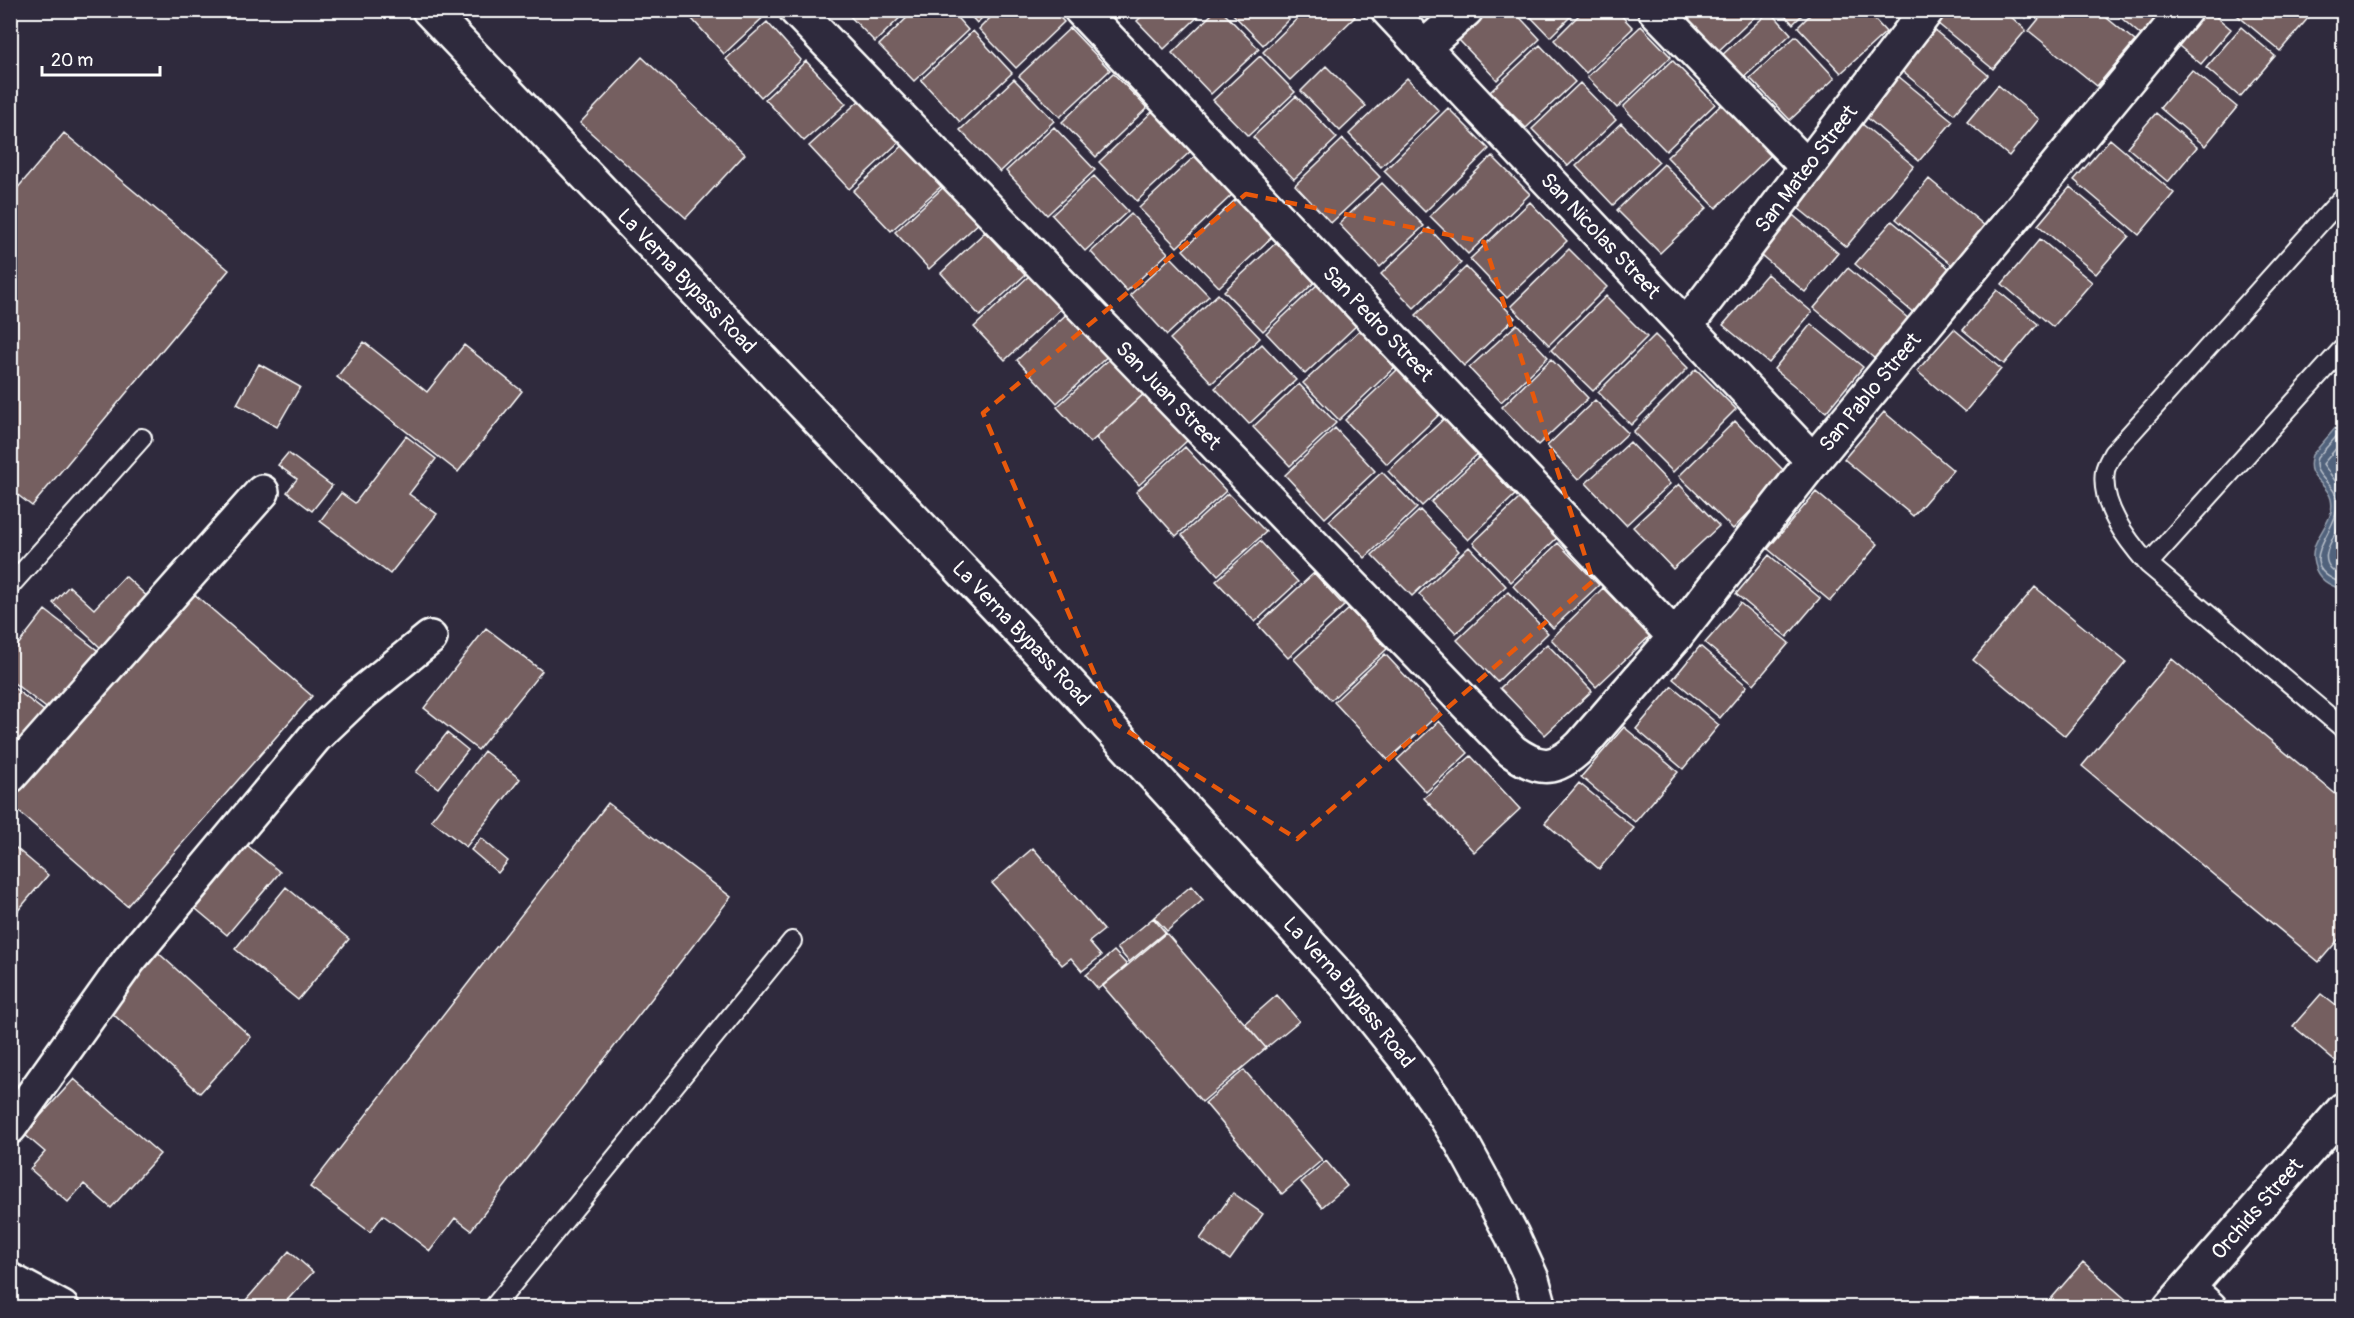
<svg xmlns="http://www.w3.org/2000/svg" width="2354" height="1318" font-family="Pangolin,sans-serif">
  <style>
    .water { fill: #51627c; stroke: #97a1b0; stroke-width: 1.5 }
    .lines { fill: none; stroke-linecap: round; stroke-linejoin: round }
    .shore { stroke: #b9c0cb; stroke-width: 1.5 }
    .building { fill: #745e61; stroke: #fff; stroke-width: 1.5 }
    .service-casing { stroke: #fff; stroke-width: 22 }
    .minor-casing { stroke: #fff; stroke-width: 38 }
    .tertiary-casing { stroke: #fff; stroke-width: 38 }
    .service { stroke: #2f2a3d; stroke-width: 18 }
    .minor { stroke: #2f2a3d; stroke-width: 33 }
    .tertiary { stroke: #2f2a3d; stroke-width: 33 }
    .marked { fill: none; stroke: #e8590c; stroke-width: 4.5; stroke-dasharray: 12 8; stroke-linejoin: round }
    .labels { text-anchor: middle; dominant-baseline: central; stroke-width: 4.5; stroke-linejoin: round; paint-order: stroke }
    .street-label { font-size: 21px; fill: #fff; stroke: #2f2a3d }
  </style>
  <rect width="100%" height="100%" fill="#2f2a3d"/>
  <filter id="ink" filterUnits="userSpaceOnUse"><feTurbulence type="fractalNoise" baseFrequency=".0167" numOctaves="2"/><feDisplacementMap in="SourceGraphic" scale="12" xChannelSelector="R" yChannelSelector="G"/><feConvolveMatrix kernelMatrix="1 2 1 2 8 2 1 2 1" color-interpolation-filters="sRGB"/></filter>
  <g filter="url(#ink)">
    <path class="water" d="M 2343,419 L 2343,590 C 2329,585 2318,580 2314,564 C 2307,537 2337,524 2331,499 C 2326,480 2304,480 2312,455 Z"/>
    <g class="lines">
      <path class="shore" d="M 2344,428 L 2317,458 C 2311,475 2333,482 2337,498 C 2344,530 2286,564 2344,584
        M 2344,439 L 2323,464 L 2344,493
        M 2344,518 C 2334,538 2310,564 2344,576"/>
    </g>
    <path class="building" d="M 681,10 L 694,10 L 687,17 Z
      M 699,10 L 771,10 L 724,54 L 691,18 Z
      M 844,10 L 908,10 L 875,42 Z
      M 915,10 L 950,10 L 968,30 L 914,81 L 879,45 Z
      M 965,10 L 990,10 L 977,23 Z
      M 998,10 L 1053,10 L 1064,22 L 1016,68 L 979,29 Z
      M 1148,10 L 1205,10 L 1164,49 L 1137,21 Z
      M 1216,10 L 1221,10 L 1259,49 L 1211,94 L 1172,53 Z
      M 1229,10 L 1298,10 L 1263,45 Z
      M 1306,10 L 1349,10 L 1355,17 L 1290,80 L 1263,52 Z
      M 1488,10 L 1513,10 L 1540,39 L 1497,80 L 1458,39 Z
      M 1524,10 L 1577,10 L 1550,37 Z
      M 1584,10 L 1616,10 L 1633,28 L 1586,73 L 1554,40 Z
      M 1674,10 L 1758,10 L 1760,12 L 1715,54 Z
      M 1780,10 L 1807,10 L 1793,24 Z
      M 1815,10 L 1866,10 L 1886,32 L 1841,73 L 1798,27 Z
      M 1947,10 L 2003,10 L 2026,30 L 1993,69 L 1937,23 Z
      M 2017,10 L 2033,10 L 2026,18 Z
      M 2046,10 L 2097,10 L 2135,41 L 2097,86 L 2029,31 Z
      M 2112,10 L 2163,10 L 2142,36 Z
      M 2201,10 L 2208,10 L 2231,29 L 2201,64 L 2174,42 Z
      M 2231,10 L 2315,10 L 2280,51 Z
      M 1770,11 L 1791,34 L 1741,80 L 1720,57 Z
      M 767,22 L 801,60 L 761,97 L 726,59 Z
      M 1641,26 L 1671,57 L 1617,108 L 1587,77 Z
      M 2241,27 L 2275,56 L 2240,97 L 2206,68 Z
      M 1070,28 L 1110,70 L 1060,117 L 1019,76 Z
      M 1932,28 L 1988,75 L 1954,114 L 1898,68 Z
      M 973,31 L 1012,73 L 960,122 L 921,80 Z
      M 1796,36 L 1835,78 L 1790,120 L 1750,78 Z
      M 1540,45 L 1575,82 L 1526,128 L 1490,92 Z
      M 1260,56 L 1295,92 L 1248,136 L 1213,100 Z
      M 642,57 L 745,154 L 686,218 L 580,123 Z
      M 1672,60 L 1715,104 L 1666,151 L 1623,107 Z
      M 806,61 L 846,104 L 804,141 L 765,99 Z
      M 1326,66 L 1366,106 L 1340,131 L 1301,91 Z
      M 2192,70 L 2237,107 L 2205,146 L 2160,108 Z
      M 1113,73 L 1147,108 L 1096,157 L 1062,122 Z
      M 1898,76 L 1953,121 L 1919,161 L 1865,116 Z
      M 1407,78 L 1439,111 L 1381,167 L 1349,134 Z
      M 1014,79 L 1054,121 L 1000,172 L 960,130 Z
      M 1580,83 L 1616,120 L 1568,166 L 1532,129 Z
      M 1998,85 L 2039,119 L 2009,156 L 1967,122 Z
      M 1296,96 L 1337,138 L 1294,179 L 1253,137 Z
      M 861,99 L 900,141 L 849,189 L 809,146 Z
      M 1724,102 L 1773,153 L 1716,208 L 1667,157 Z
      M 1448,108 L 1489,149 L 1425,212 L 1384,171 Z
      M 1155,109 L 1193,149 L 1137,201 L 1099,162 Z
      M 2156,113 L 2197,147 L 2168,182 L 2127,147 Z
      M 1621,123 L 1659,162 L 1613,205 L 1576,166 Z
      M 1861,123 L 1914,166 L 1846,247 L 1793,204 Z
      M 1054,127 L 1095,170 L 1047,215 L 1006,171 Z
      M 64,133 L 229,270 L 32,506 L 10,489 L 10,197 Z
      M 1343,139 L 1380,177 L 1331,223 L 1295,185 Z
      M 2110,139 L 2174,193 L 2139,235 L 2074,180 Z
      M 908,141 L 946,182 L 891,231 L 853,191 Z
      M 1197,154 L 1234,193 L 1177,247 L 1139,208 Z
      M 1492,156 L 1530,194 L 1468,254 L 1430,216 Z
      M 1664,164 L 1707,208 L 1660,253 L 1617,210 Z
      M 1094,176 L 1128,211 L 1085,251 L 1052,215 Z
      M 1929,179 L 1985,226 L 1952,265 L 1896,219 Z
      M 948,183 L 982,220 L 929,269 L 895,232 Z
      M 1382,183 L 1424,226 L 1380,267 L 1339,224 Z
      M 2070,187 L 2129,236 L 2096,274 L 2038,225 Z
      M 1236,199 L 1272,237 L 1219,287 L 1183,250 Z
      M 1530,202 L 1567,241 L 1507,298 L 1470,259 Z
      M 1788,211 L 1838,253 L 1805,292 L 1755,250 Z
      M 1131,214 L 1168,253 L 1127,291 L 1091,252 Z
      M 1892,221 L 1951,270 L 1915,314 L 1855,264 Z
      M 1429,228 L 1461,263 L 1414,308 L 1381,274 Z
      M 985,232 L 1025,275 L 980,316 L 941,273 Z
      M 1280,239 L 1318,279 L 1263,331 L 1224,291 Z
      M 2040,239 L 2092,282 L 2053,327 L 2002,284 Z
      M 1569,249 L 1607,287 L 1549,345 L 1511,306 Z
      M 1171,257 L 1209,296 L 1167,335 L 1130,295 Z
      M 1466,267 L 1515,318 L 1464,366 L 1416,315 Z
      M 1848,268 L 1915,324 L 1881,364 L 1814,308 Z
      M 1031,274 L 1063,307 L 1005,360 L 974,327 Z
      M 1767,274 L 1812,312 L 1769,363 L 1723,325 Z
      M 1319,283 L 1358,324 L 1305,374 L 1266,333 Z
      M 1997,290 L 2038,324 L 2004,364 L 1963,330 Z
      M 1218,294 L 1260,338 L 1212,383 L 1170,339 Z
      M 1606,296 L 1647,337 L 1593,391 L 1551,350 Z
      M 1072,309 L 1112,352 L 1057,403 L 1017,360 Z
      M 1517,324 L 1548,357 L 1501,402 L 1469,368 Z
      M 1811,324 L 1863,367 L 1826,412 L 1774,369 Z
      M 1364,326 L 1399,363 L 1339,420 L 1303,383 Z
      M 1954,329 L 2001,369 L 1965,412 L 1917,371 Z
      M 1655,335 L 1688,368 L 1631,425 L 1598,392 Z
      M 364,342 L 427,392 L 464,345 L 522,391 L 458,472 L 337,377 Z
      M 1262,344 L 1296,380 L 1249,424 L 1215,388 Z
      M 1115,354 L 1148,390 L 1090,443 L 1057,407 Z
      M 1551,359 L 1588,398 L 1538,445 L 1502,407 Z
      M 259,364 L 300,387 L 277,427 L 237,404 Z
      M 1400,367 L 1442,412 L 1387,464 L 1345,420 Z
      M 1696,369 L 1736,409 L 1673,472 L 1633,432 Z
      M 1299,384 L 1336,423 L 1290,466 L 1253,427 Z
      M 1145,393 L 1189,439 L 1139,485 L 1096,438 Z
      M 1595,400 L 1628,433 L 1578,480 L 1547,446 Z
      M 1884,412 L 1953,470 L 1913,516 L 1844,459 Z
      M 1450,413 L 1484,448 L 1422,506 L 1388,471 Z
      M 1735,421 L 1787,474 L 1733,529 L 1679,476 Z
      M 1335,428 L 1375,471 L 1325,518 L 1285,475 Z
      M 406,436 L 436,459 L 409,494 L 437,514 L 390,574 L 320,521 L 341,493 L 355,503 Z
      M 1630,442 L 1670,484 L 1626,525 L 1586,483 Z
      M 1185,447 L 1226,491 L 1176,536 L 1136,492 Z
      M 288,453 L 332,486 L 312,511 L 287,492 L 297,479 L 278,465 Z
      M 1479,457 L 1515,495 L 1468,540 L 1431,502 Z
      M 1382,472 L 1417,508 L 1365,558 L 1329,521 Z
      M 1679,484 L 1719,526 L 1673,569 L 1633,527 Z
      M 1816,492 L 1878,544 L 1830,601 L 1768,549 Z
      M 1228,493 L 1266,532 L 1218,575 L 1182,535 Z
      M 1520,498 L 1558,537 L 1511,582 L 1473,543 Z
      M 1420,510 L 1459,551 L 1412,596 L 1372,555 Z
      M 1260,541 L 1298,582 L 1255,622 L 1216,581 Z
      M 1558,543 L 1599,585 L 1553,628 L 1513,586 Z
      M 1469,547 L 1506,586 L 1456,633 L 1419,594 Z
      M 1769,555 L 1820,598 L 1787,637 L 1736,594 Z
      M 1314,573 L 1344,606 L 1288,658 L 1258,625 Z
      M 125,576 L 151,600 L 104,651 L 53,603 L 69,586 L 94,609 Z
      M 2035,587 L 2126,662 L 2065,736 L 1973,660 Z
      M 1603,588 L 1650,636 L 1596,687 L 1551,639 Z
      M 1508,592 L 1548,633 L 1497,682 L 1457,640 Z
      M 193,593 L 312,696 L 127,906 L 10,804 L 10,800 Z
      M 1740,603 L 1789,643 L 1754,684 L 1705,643 Z
      M 1349,609 L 1387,649 L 1331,700 L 1294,659 Z
      M 45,610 L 101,653 L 54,714 L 10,680 L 10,655 Z
      M 486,628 L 542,671 L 478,750 L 424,708 Z
      M 1547,644 L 1592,691 L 1545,735 L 1500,688 Z
      M 1700,646 L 1747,686 L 1720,718 L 1673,679 Z
      M 1385,654 L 1440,713 L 1388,760 L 1334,702 Z
      M 2172,659 L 2344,801 L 2344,933 L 2319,962 L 2082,766 Z
      M 10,685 L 44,711 L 10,754 Z
      M 1672,686 L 1719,725 L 1683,769 L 1636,729 Z
      M 1439,721 L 1468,753 L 1426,792 L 1397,760 Z
      M 1624,727 L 1678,772 L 1635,822 L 1581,777 Z
      M 447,733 L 468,750 L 438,788 L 416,772 Z
      M 484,751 L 520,779 L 466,847 L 431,820 Z
      M 1471,756 L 1520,809 L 1474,852 L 1424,798 Z
      M 1579,783 L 1634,828 L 1599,869 L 1545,823 Z
      M 608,803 L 731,897 L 471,1230 L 455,1218 L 430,1251 L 383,1215 L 370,1232 L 310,1187 Z
      M 481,838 L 508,861 L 498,873 L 471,850 Z
      M 242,841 L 280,872 L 227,935 L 190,904 Z
      M 10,843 L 48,875 L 10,920 Z
      M 1033,848 L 1104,930 L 1089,942 L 1101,956 L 1082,971 L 1071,958 L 1062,965 L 992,883 Z
      M 1191,886 L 1203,900 L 1167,931 L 1154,917 Z
      M 286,887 L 349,939 L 298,1000 L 235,949 Z
      M 1153,918 L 1165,932 L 1129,962 L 1117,948 Z
      M 1166,933 L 1266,1048 L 1202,1102 L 1103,986 Z
      M 154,949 L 251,1037 L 200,1093 L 103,1005 Z
      M 1114,951 L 1127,965 L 1098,989 L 1086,975 Z
      M 2321,994 L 2344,1012 L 2344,1058 L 2338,1064 L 2293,1026 Z
      M 1277,995 L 1299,1021 L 1266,1048 L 1245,1023 Z
      M 1244,1070 L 1322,1160 L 1282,1194 L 1205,1103 Z
      M 74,1079 L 160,1154 L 111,1208 L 84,1184 L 68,1202 L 30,1169 L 45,1152 L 24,1134 Z
      M 1326,1161 L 1347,1186 L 1322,1207 L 1301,1182 Z
      M 1233,1193 L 1263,1214 L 1230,1260 L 1200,1239 Z
      M 289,1251 L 313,1272 L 280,1308 L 239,1308 Z
      M 2083,1262 L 2130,1303 L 2126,1308 L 2043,1308 Z"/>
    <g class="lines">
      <defs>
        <path id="service" d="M 2344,196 L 2113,453 C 2110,459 2106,465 2105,471 C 2100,505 2127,540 2148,564 L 2344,729
          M 2148,564 L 2344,347
          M 10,586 L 142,438
          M 493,1308 L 792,941"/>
        <g id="minor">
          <path id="s1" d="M 796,10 L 1512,751 C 1541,772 1556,770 1581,746 L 1675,637 L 1813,461 L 2185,10"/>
          <path id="s2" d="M 1081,10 L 1675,637"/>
          <path id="s3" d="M 1388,10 L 1813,461"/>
          <path d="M 1655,10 L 1807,167"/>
          <path d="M 1423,48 L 1466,10"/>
          <path id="s4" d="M 1686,326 L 1927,10"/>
          <path d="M 10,776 L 262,492"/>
          <path d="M 10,1127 L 129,960 L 315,737 L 357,697 L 430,638"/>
          <path d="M 10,1280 L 62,1308"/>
          <path d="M 2188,1288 L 2210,1308"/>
          <path id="s5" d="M 2170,1308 L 2344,1109"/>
        </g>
        <g id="tertiary">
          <path id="s6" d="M 429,10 L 1053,666 L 1345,983 L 1408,1062 L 1437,1103 L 1462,1143 L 1512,1235 L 1532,1279 L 1540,1308"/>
        </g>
      </defs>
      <use href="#service" class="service-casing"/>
      <use href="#minor" class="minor-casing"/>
      <use href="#tertiary" class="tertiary-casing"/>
      <use href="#service" class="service"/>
      <use href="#minor" class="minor"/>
      <use href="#tertiary" class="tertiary"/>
    </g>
  </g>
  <path class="marked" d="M 1246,194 L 1484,242 L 1593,581 L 1297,839 L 1116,724 L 983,413 Z"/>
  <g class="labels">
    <g class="street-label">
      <text stroke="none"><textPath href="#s4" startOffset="198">San Mateo Street</textPath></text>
      <text stroke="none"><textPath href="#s3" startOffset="310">San Nicolas Street</textPath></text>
      <text stroke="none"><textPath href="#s6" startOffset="374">La Verna Bypass Road</textPath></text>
      <text stroke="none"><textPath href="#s2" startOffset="432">San Pedro Street</textPath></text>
      <text stroke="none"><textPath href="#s1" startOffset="1566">San Pablo Street</textPath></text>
      <text stroke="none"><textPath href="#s1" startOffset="536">San Juan Street</textPath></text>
      <text stroke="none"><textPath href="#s6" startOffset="860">La Verna Bypass Road</textPath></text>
      <text stroke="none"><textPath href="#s6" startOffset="1346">La Verna Bypass Road</textPath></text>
      <text stroke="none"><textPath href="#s5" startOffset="132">Orchids Street</textPath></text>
    </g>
  </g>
  <rect width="2354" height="1318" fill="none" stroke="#2f2a3d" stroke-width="36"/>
  <rect x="18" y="18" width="2318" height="1282" fill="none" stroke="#fff" stroke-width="2" filter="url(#ink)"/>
  <path d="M42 66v9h118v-9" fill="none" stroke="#ffffff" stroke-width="3"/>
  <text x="51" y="66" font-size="18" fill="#ffffff" stroke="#2f2a3d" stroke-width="4.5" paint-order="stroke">20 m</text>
</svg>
